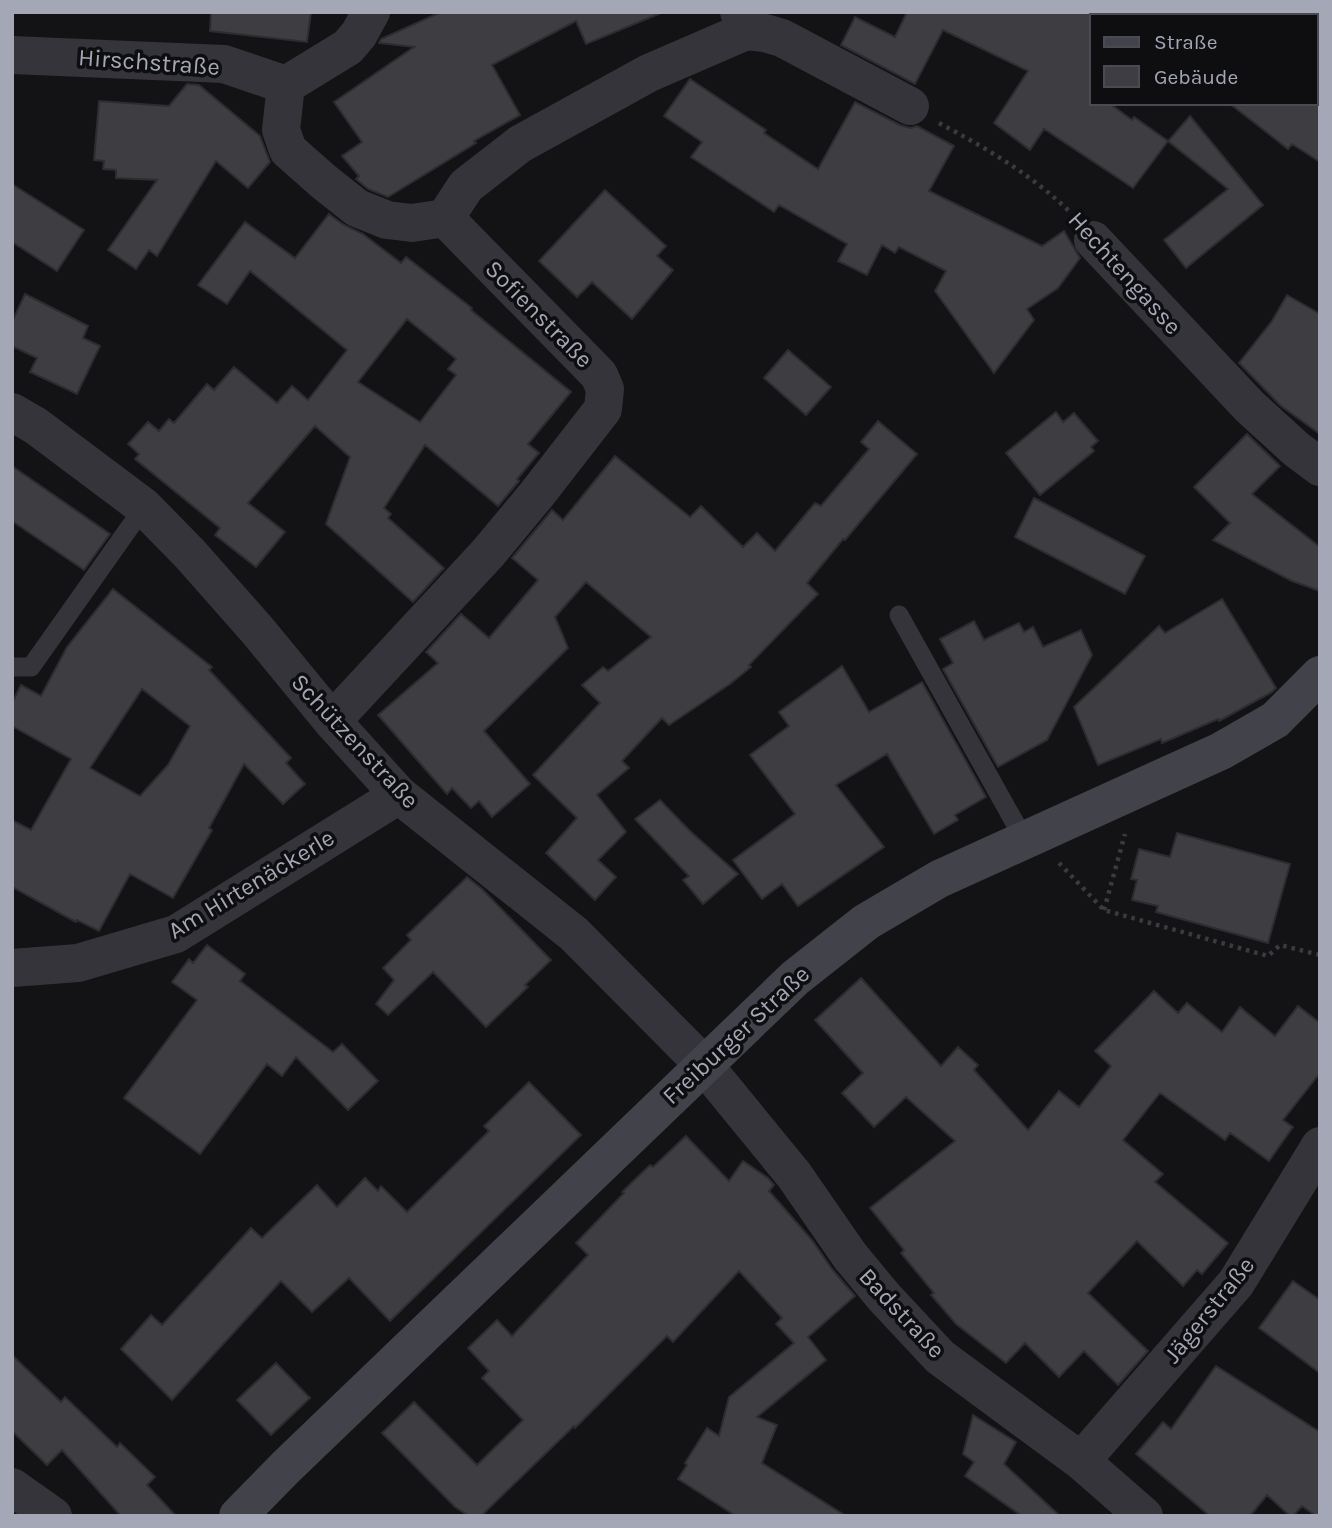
<svg xmlns="http://www.w3.org/2000/svg" width="1332" height="1528" font-family="Karla,sans-serif">
  <style>
    .building { fill: #3d3d42; stroke: #2d2d31; stroke-width: 2; fill-rule: evenodd }
    .lines { fill: none; stroke-linecap: round; stroke-linejoin: round }
    .path { stroke: #3a3b41; stroke-width: 4.5; stroke-dasharray: 3.5 5; stroke-linecap: butt }
    .lane { stroke: #34343a; stroke-width: 19 }
    .street { stroke: #34343a; stroke-width: 38 }
    .secondary { stroke: #42434a; stroke-width: 38 }
    .labels { text-anchor: middle; dominant-baseline: central; stroke-width: 7; stroke-linejoin: round; paint-order: stroke }
    .street-label { font-size: 24px; fill: #a4a7b6; stroke: #0e0e10 }
  </style>
  <rect width="100%" height="100%" fill="#131315"/>
  <path class="building" d="M 211,12 L 311,12 L 307,42 L 210,31 Z
    M 441,12 L 661,12 L 661,13 L 586,44 L 576,21 L 492,65 L 520,115 L 474,141 L 476,143 L 388,197 L 368,189 L 356,179 L 359,176 L 342,156 L 362,142 L 334,102 L 414,47 L 379,43 L 381,39 Z
    M 907,12 L 1092,12 L 1092,103 L 1109,103 L 1132,120 L 1134,117 L 1168,141 L 1133,188 L 1044,129 L 1030,150 L 994,123 L 1028,71 L 943,30 L 915,84 L 841,45 L 855,17 L 895,37 Z
    M 690,79 L 766,130 L 764,133 L 818,169 L 855,102 L 900,125 L 910,128 L 917,126 L 954,146 L 929,191 L 1042,246 L 1064,231 L 1080,258 L 1058,288 L 1027,309 L 1034,320 L 994,373 L 935,291 L 946,271 L 899,247 L 895,253 L 882,245 L 867,275 L 838,261 L 847,244 L 779,205 L 774,212 L 691,157 L 702,142 L 664,116 Z
    M 187,84 L 199,85 L 260,136 L 270,162 L 248,188 L 216,161 L 157,256 L 149,250 L 136,269 L 108,250 L 157,180 L 116,178 L 116,170 L 103,169 L 104,161 L 94,160 L 99,101 L 169,106 Z
    M 1229,103 L 1320,103 L 1320,162 L 1292,144 L 1288,149 Z
    M 1190,116 L 1263,205 L 1186,268 L 1164,240 L 1228,189 L 1168,141 Z
    M 12,184 L 84,230 L 57,271 L 12,242 Z
    M 605,190 L 666,246 L 657,256 L 673,270 L 632,319 L 592,282 L 577,297 L 539,261 Z
    M 329,214 L 344,225 L 363,234 L 401,263 L 406,257 L 472,308 L 471,310 L 571,392 L 528,444 L 539,453 L 517,479 L 519,481 L 498,506 L 425,445 L 384,508 L 391,514 L 388,518 L 444,568 L 413,602 L 326,524 L 350,457 L 315,426 L 248,503 L 285,532 L 256,567 L 215,535 L 220,528 L 135,459 L 139,454 L 128,444 L 148,422 L 159,431 L 169,419 L 174,423 L 207,384 L 214,390 L 234,367 L 277,403 L 292,386 L 308,400 L 347,350 L 250,271 L 227,304 L 198,285 L 245,222 L 295,258 ZM 407,319 L 456,359 L 448,369 L 456,375 L 420,422 L 358,382 Z
    M 25,294 L 88,326 L 83,338 L 100,346 L 77,394 L 30,372 L 37,358 L 12,346 L 12,322 Z
    M 1287,295 L 1320,314 L 1320,434 L 1281,406 L 1239,363 L 1272,321 Z
    M 788,350 L 831,387 L 806,415 L 764,378 Z
    M 1056,412 L 1063,422 L 1074,413 L 1098,441 L 1091,447 L 1094,451 L 1040,495 L 1006,453 Z
    M 878,421 L 917,454 L 845,540 L 843,539 L 807,583 L 818,594 L 749,665 L 751,667 L 730,684 L 669,725 L 662,718 L 622,761 L 629,768 L 597,795 L 626,832 L 598,860 L 616,877 L 595,900 L 546,853 L 577,818 L 533,775 L 600,703 L 582,685 L 603,667 L 608,671 L 651,637 L 586,582 L 555,617 L 568,648 L 484,731 L 530,784 L 492,817 L 479,801 L 471,808 L 452,788 L 447,794 L 378,715 L 438,663 L 426,652 L 461,614 L 489,638 L 538,580 L 512,558 L 552,510 L 563,520 L 615,456 L 690,517 L 701,506 L 743,547 L 757,533 L 775,551 L 815,503 L 821,506 L 869,449 L 861,442 Z
    M 1247,434 L 1280,466 L 1252,494 L 1320,547 L 1320,591 L 1292,581 L 1213,540 L 1230,523 L 1194,487 Z
    M 12,466 L 110,534 L 84,570 L 12,521 Z
    M 1034,498 L 1145,556 L 1125,594 L 1015,537 Z
    M 113,589 L 212,667 L 209,670 L 291,758 L 286,763 L 305,784 L 283,804 L 244,764 L 209,828 L 212,830 L 173,898 L 130,874 L 99,931 L 77,920 L 76,922 L 12,887 L 12,820 L 31,830 L 71,759 L 12,726 L 12,703 L 21,685 L 41,696 L 67,647 ZM 142,689 L 190,726 L 168,765 L 140,796 L 90,768 Z
    M 1222,599 L 1276,688 L 1272,692 L 1219,721 L 1218,719 L 1162,743 L 1161,739 L 1098,765 L 1074,707 L 1159,626 L 1165,633 Z
    M 974,621 L 984,640 L 1019,623 L 1024,632 L 1033,627 L 1043,647 L 1081,630 L 1092,655 L 1047,740 L 998,767 L 943,669 L 953,663 L 940,639 Z
    M 842,666 L 869,712 L 922,682 L 986,797 L 955,815 L 958,820 L 934,834 L 887,754 L 836,785 L 884,847 L 798,906 L 782,884 L 762,899 L 733,860 L 795,814 L 750,755 L 789,726 L 779,712 Z
    M 660,800 L 690,831 L 738,874 L 703,904 L 683,880 L 689,876 L 635,819 Z
    M 1177,833 L 1290,864 L 1268,943 L 1156,912 L 1158,906 L 1132,900 L 1137,880 L 1131,879 L 1139,849 L 1170,857 Z
    M 467,877 L 482,889 L 551,960 L 525,985 L 528,987 L 486,1027 L 433,972 L 388,1015 L 376,1004 L 394,980 L 383,968 L 411,940 L 407,935 Z
    M 207,945 L 245,974 L 240,981 L 333,1052 L 342,1044 L 378,1081 L 348,1110 L 296,1057 L 282,1076 L 267,1064 L 200,1154 L 124,1098 L 197,1000 L 172,982 L 189,959 L 193,963 Z
    M 861,978 L 941,1066 L 958,1047 L 978,1065 L 974,1070 L 1028,1130 L 1059,1091 L 1079,1107 L 1111,1066 L 1095,1051 L 1154,991 L 1178,1013 L 1187,1003 L 1222,1032 L 1240,1007 L 1275,1036 L 1298,1006 L 1320,1023 L 1320,1073 L 1283,1120 L 1293,1127 L 1269,1161 L 1230,1133 L 1225,1140 L 1160,1093 L 1123,1140 L 1163,1174 L 1155,1182 L 1228,1243 L 1202,1274 L 1197,1270 L 1183,1286 L 1137,1241 L 1088,1293 L 1148,1351 L 1118,1385 L 1084,1351 L 1059,1377 L 1025,1343 L 1006,1363 L 956,1324 L 931,1295 L 934,1293 L 901,1253 L 904,1250 L 870,1208 L 955,1141 L 906,1097 L 874,1127 L 842,1093 L 863,1073 L 815,1020 Z
    M 529,1082 L 581,1135 L 390,1321 L 349,1278 L 312,1312 L 281,1281 L 172,1400 L 121,1349 L 151,1315 L 162,1325 L 251,1228 L 262,1238 L 317,1185 L 337,1207 L 365,1178 L 378,1191 L 381,1186 L 407,1212 L 489,1131 L 484,1126 Z
    M 686,1136 L 729,1181 L 743,1161 L 768,1178 L 774,1185 L 769,1191 L 812,1240 L 832,1269 L 855,1296 L 808,1337 L 826,1360 L 757,1417 L 777,1425 L 762,1463 L 846,1516 L 736,1516 L 678,1479 L 687,1465 L 685,1463 L 707,1428 L 719,1436 L 729,1397 L 794,1343 L 776,1324 L 782,1318 L 739,1271 L 673,1342 L 667,1336 L 575,1428 L 574,1426 L 481,1516 L 469,1516 L 455,1507 L 382,1433 L 414,1402 L 477,1465 L 523,1420 L 482,1378 L 489,1371 L 468,1348 L 497,1320 L 512,1336 L 588,1255 L 576,1243 L 624,1193 L 622,1192 L 650,1165 L 653,1167 Z
    M 1293,1281 L 1320,1300 L 1320,1373 L 1259,1328 Z
    M 12,1355 L 61,1402 L 65,1397 L 117,1447 L 120,1443 L 155,1477 L 147,1485 L 176,1516 L 121,1516 L 62,1450 L 47,1465 L 12,1431 Z
    M 276,1363 L 310,1398 L 271,1435 L 237,1400 Z
    M 1216,1366 L 1320,1432 L 1320,1516 L 1316,1516 L 1302,1506 L 1293,1516 L 1290,1516 L 1267,1495 L 1250,1516 L 1210,1516 L 1136,1454 L 1163,1422 L 1171,1429 Z
    M 973,1415 L 1016,1442 L 1004,1464 L 1060,1516 L 1022,1516 L 965,1476 L 974,1462 L 963,1454 Z"/>
  <g class="lines">
    <path class="path" d="M 939,123 C 986,148 1032,175 1070,212
      M 1059,863 L 1104,910 L 1268,956 L 1280,945 L 1320,955
      M 1104,910 L 1125,834"/>
    <path class="lane" d="M 899,615 L 1025,841
      M 12,667 L 31,667 L 144,507"/>
    <path class="street" d="M 746,31 L 765,33 L 782,38 L 910,106
      M 12,55 L 224,64 L 286,85 L 281,130 L 288,150 L 323,181 L 357,208 L 387,220 L 412,223 L 445,218
      M 286,85 L 348,47 L 359,34 L 371,12
      M 1093,240 L 1250,407 L 1296,449 L 1320,467
      M 12,412 L 36,426 L 144,507 L 190,554 L 258,631 L 332,721 L 399,795 L 574,934 L 704,1065 L 794,1175 L 850,1256 L 884,1297 L 940,1357 L 1081,1461 L 1144,1516
      M 332,721 L 488,553 L 537,494 L 603,409 L 605,389 L 599,375 L 445,218 L 466,186 L 520,144 L 649,73 L 746,31 L 739,12
      M 12,968 L 78,963 L 176,934 L 399,795
      M 1081,1461 L 1236,1283 L 1320,1146
      M 12,1487 L 53,1516"/>
    <path class="secondary" d="M 238,1516 L 286,1467 L 795,978 L 866,922 L 939,879 L 1221,751 L 1275,720 L 1320,675"/>
  </g>
  <g class="labels">
    <g class="street-label">
      <text transform="translate(149 62) rotate(4)">Hirschstraße</text>
      <text transform="translate(1125 273) rotate(48)">Hechtengasse</text>
      <text transform="translate(539 314) rotate(45)">Sofienstraße</text>
      <text transform="translate(355 741) rotate(47)">Schützenstraße</text>
      <text transform="translate(251 884) rotate(-31)">Am Hirtenäckerle</text>
      <text transform="translate(736 1035) rotate(-43)">Freiburger Straße</text>
      <text transform="translate(1209 1310) rotate(-51)">Jägerstraße</text>
      <text transform="translate(902 1313) rotate(47)">Badstraße</text>
    </g>
  </g>
  <rect width="1332" height="1528" fill="none" stroke="#a4a7b6" stroke-width="28"/>
  <rect x="1090" y="14" width="228" height="91" fill="#0e0e10" stroke="#4a4b52" stroke-width="2"/>
  <rect x="1104" y="37" width="35" height="10" fill="#42434a" stroke="#4a4b52" stroke-width="2"/>
  <text x="1154" y="49" font-size="21" fill="#a4a7b6">Straße</text>
  <rect x="1104" y="66" width="35" height="21" fill="#3d3d42" stroke="#4a4b52" stroke-width="2"/>
  <text x="1154" y="84" font-size="21" fill="#a4a7b6">Gebäude</text>
</svg>
